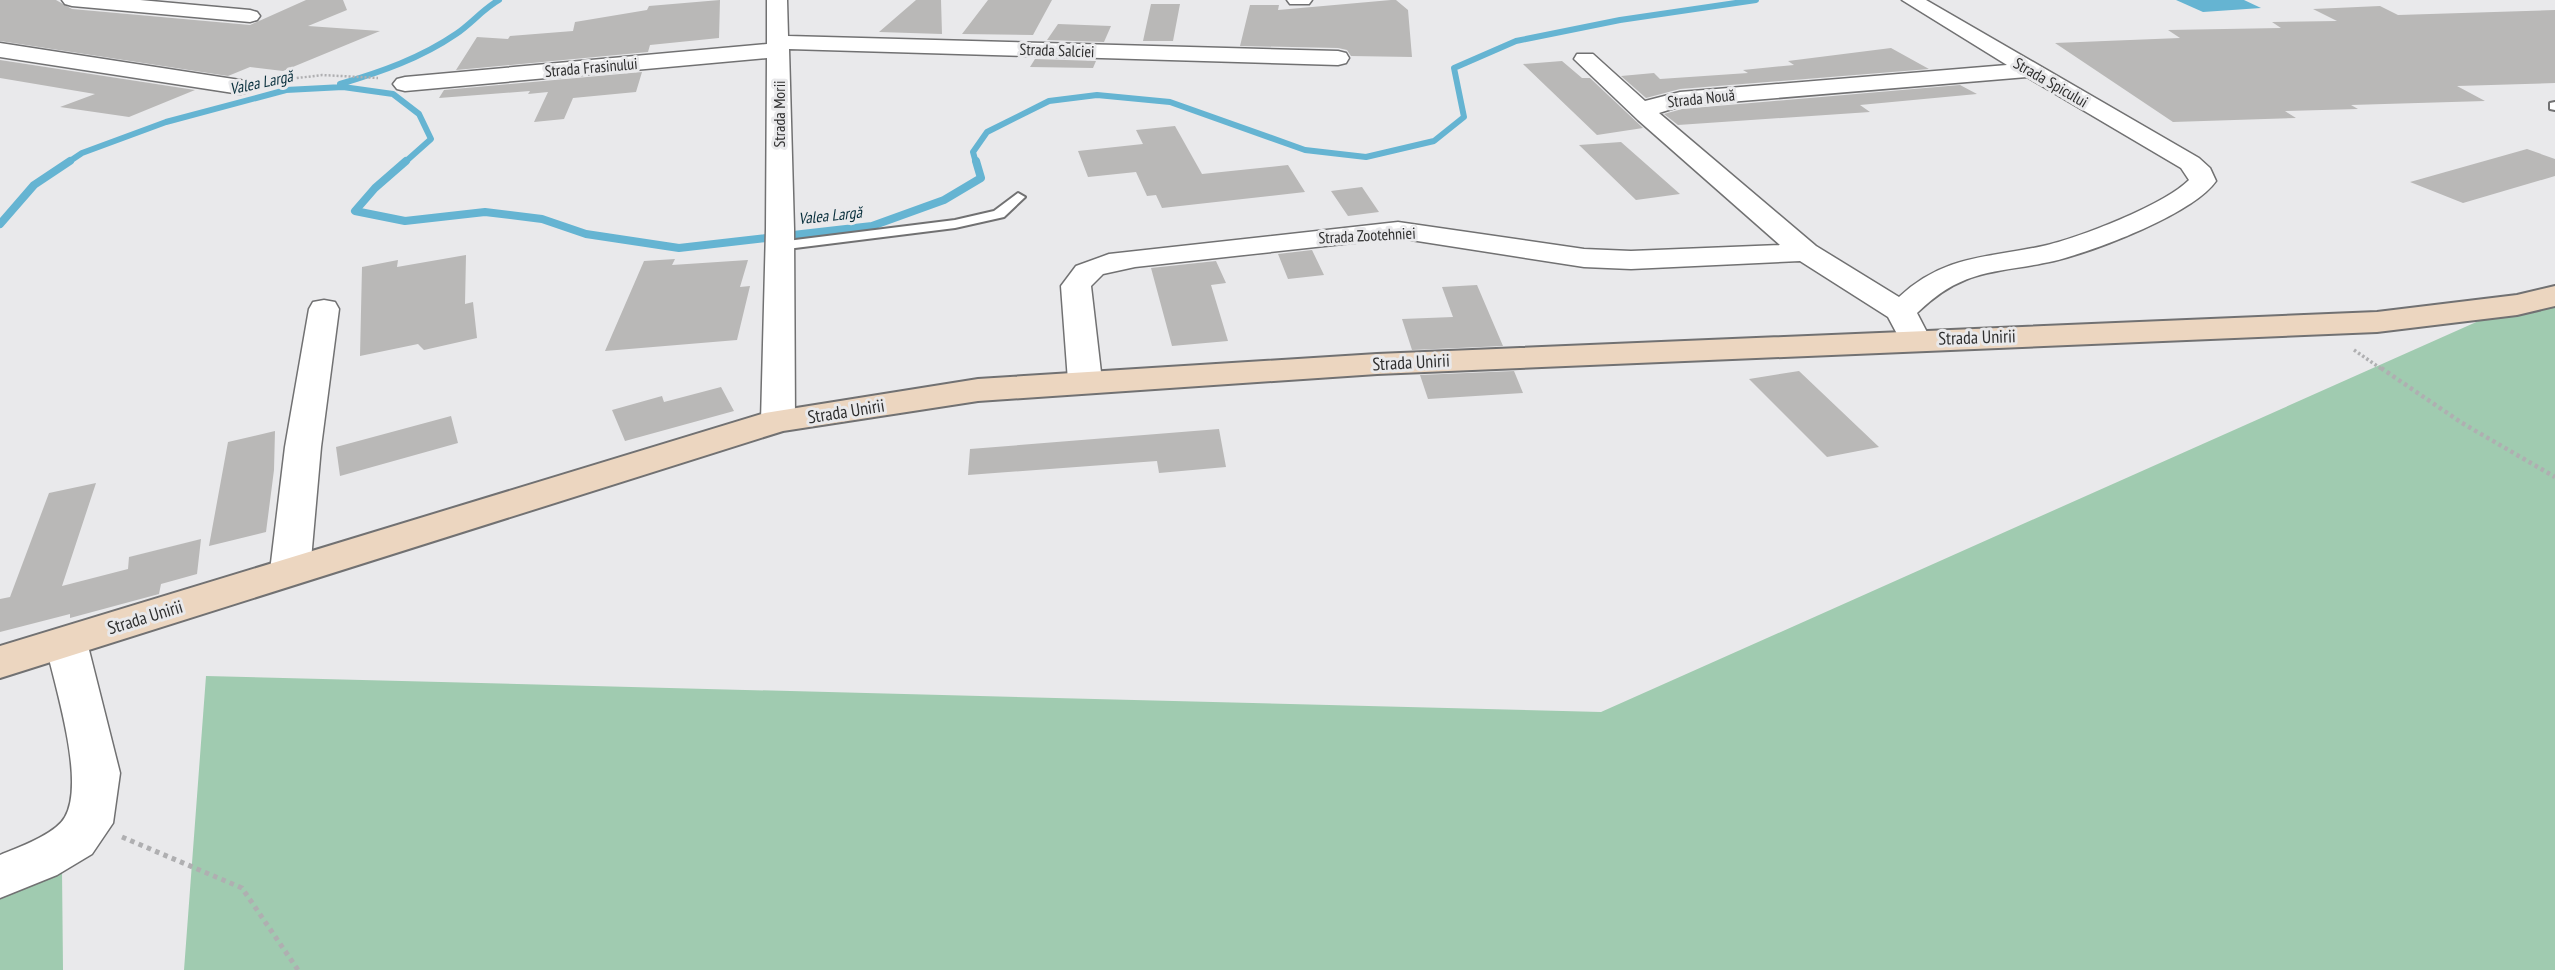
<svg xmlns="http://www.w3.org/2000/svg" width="2555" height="970" font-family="'PT Sans Narrow',sans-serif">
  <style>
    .green { fill: #a0cbb0 }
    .water { fill: #65b4d2 }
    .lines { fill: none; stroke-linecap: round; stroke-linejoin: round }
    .stream-far1 { stroke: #65b4d2; stroke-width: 6 }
    .stream { stroke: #65b4d2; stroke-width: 8 }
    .building { fill: #b9b8b7 }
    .service-casing { stroke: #717172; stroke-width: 4 }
    .minor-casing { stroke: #717172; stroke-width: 3 }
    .secondary-casing { stroke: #717172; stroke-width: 4 }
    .path-far3 { stroke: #afafb1; stroke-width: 2.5; stroke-dasharray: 2 2; stroke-linecap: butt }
    .path-far2 { stroke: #afafb1; stroke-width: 3.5; stroke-dasharray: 2.5 2.5; stroke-linecap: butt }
    .path-far1 { stroke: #afafb1; stroke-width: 4.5; stroke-dasharray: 3.5 3.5; stroke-linecap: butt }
    .path { stroke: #afafb1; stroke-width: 5; stroke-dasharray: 4.5 4.5; stroke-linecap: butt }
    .service { fill: #fff; fill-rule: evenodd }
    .minor { fill: #fff; fill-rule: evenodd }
    .secondary { fill: #ecd6c0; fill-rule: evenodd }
    .labels { text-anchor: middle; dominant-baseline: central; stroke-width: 6; stroke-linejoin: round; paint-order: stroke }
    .far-street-label { font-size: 16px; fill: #2f2f2f; stroke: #e9e9eb }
    .far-water-label { font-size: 16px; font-style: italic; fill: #082f3c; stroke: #e9e9eb }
    .street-label { font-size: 18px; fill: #2f2f2f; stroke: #e9e9eb }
  </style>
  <rect width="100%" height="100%" fill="#e9e9eb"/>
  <path class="green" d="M 2555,287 L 2555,970 L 184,970 L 206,676 L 1601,712 Z
    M 62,870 L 63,970 L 0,970 L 0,896 Z"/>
  <path class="water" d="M 2176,0 L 2244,0 L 2261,8 L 2203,12 Z"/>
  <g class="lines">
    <path class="stream-far1" d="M 340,84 C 381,72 421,58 456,34 C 471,24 483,9 499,0
      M 67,163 L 82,153 L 166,122 L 286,90 L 343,87 L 393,94 L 419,114 L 431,139 L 404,163
      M 976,163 L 973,152 L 987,132 L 1049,101 L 1097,95 L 1170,102 L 1305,150 L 1366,157 L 1434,141 L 1464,117 L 1454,68 L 1516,41 L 1620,20 L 1756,0"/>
    <path class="stream" d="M 406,161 L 375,188 L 355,211 L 405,221 L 485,212 L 542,219 L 586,234 L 679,248 L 872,226 L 944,200 L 981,178 L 976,161
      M 0,224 L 34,185 L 70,161"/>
  </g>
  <path class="building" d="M 0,0 L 56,0 L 72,9 L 250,25 L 306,0 L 343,0 L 347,10 L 308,26 L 380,31 L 283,71 L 250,67 L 228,76 L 0,41 Z
    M 720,0 L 719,38 L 650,45 L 648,52 L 456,70 L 477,37 L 508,39 L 510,36 L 573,31 L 575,22 L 647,10 L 649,6 Z
    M 916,0 L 941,0 L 942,34 L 879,32 Z
    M 988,0 L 1052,0 L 1033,35 L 962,34 Z
    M 1391,0 L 1396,0 L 1408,10 L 1412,57 L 1351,56 L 1347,50 L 1338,48 L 1240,46 L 1250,5 L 1279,5 L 1278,10 Z
    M 1151,4 L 1180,4 L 1173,41 L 1143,41 Z
    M 2380,6 L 2398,15 L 2555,10 L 2555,83 L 2457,86 L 2485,101 L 2351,105 L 2358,109 L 2285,111 L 2296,118 L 2173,122 L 2055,43 L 2180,38 L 2168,30 L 2281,28 L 2272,22 L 2337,21 L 2313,9 Z
    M 1058,24 L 1111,26 L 1104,42 L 1047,40 Z
    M 1891,48 L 1929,69 L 1680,89 L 1646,98 L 1621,76 L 1654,73 L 1660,79 L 1748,73 L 1743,70 L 1794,65 L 1788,61 Z
    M 1035,59 L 1096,61 L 1093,68 L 1030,67 Z
    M 0,60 L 195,90 L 129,117 L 60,107 L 95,94 L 0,78 Z
    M 1562,61 L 1582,78 L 1590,78 L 1643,128 L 1597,135 L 1523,64 Z
    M 642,72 L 636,92 L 573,98 L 564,119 L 534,122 L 548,92 L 528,94 L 530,91 L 439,98 L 444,90 Z
    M 1960,85 L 1977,94 L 1860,105 L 1870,112 L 1678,125 L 1664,114 L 1682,109 Z
    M 1175,126 L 1202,174 L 1288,165 L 1305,192 L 1162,208 L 1156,195 L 1147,196 L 1136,172 L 1088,177 L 1078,151 L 1143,144 L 1136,130 Z
    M 1621,142 L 1680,194 L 1636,200 L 1579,145 Z
    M 2527,149 L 2555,159 L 2555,176 L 2463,203 L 2410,182 Z
    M 1362,187 L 1379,212 L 1348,216 L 1331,191 Z
    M 1312,250 L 1324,275 L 1288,279 L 1278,254 Z
    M 466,255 L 465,304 L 473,302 L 477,338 L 424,350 L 418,344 L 360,356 L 362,267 L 398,260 L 397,267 Z
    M 675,259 L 672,265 L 748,260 L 740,287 L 750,286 L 737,340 L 605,351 L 644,261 Z
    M 1216,261 L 1226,283 L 1211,285 L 1228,341 L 1172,346 L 1151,268 Z
    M 1477,285 L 1503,346 L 1412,350 L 1402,319 L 1453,317 L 1442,287 Z
    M 1514,371 L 1523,393 L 1428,399 L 1420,375 Z
    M 1799,371 L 1879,447 L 1827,457 L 1749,379 Z
    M 721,387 L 734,411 L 625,441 L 612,410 L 662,396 L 664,402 Z
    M 451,416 L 458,443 L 340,476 L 336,447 Z
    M 1219,429 L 1226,467 L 1159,473 L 1157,461 L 968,475 L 970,449 Z
    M 275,431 L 274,470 L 266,532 L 209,546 L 228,442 Z
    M 96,483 L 62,586 L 128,569 L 129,557 L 201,539 L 197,574 L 161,584 L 159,594 L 70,618 L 70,614 L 0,632 L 0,599 L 10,597 L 49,493 Z"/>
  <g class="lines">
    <defs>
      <path id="service" d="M 2555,102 L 2555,110 L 2550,109 L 2550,103 Z
        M 1018,193 L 1025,197 L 1004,217 L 955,228 L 779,250 L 772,246 L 779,242 L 955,220 L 994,211 Z"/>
      <path id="minor" d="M 62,0 L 140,0 L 250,10 L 257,12 L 260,16 L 257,20 L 250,22 L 72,6 L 65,4 Z
        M 767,0 L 787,0 L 788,36 L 1338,51 L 1346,53 L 1349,58 L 1346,63 L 1338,65 L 789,49 L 794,229 L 795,421 L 790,428 L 778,431 L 766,428 L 761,421 L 766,229 L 767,58 L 405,91 L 397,89 L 393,84 L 397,79 L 405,77 L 767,44 Z
        M 1287,0 L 1312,0 L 1309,4 L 1290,4 Z
        M 1902,0 L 1926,0 L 2199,158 L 2210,168 L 2216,181 C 2193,214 2095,251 2054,261 C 1996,274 1964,267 1917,313 L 1931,340 L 1926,347 L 1915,350 L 1904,347 L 1888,317 L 1800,261 L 1631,269 L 1584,267 L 1398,238 L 1135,267 L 1103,274 L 1091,286 L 1102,381 L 1097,388 L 1085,391 L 1073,388 L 1068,381 L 1061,286 L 1076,266 L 1109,254 L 1398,222 L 1584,249 L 1631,251 L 1780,245 L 1638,120 L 1574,59 L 1577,54 L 1593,54 L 1645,101 L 1680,92 L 2007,65 ZM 2027,77 L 2181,168 L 2189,180 C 2164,205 2079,238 2043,246 C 1987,258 1944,255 1899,297 L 1816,246 L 1659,113 L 1681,106 Z
        M 0,43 L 240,80 L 248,82 L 252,87 L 248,92 L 240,94 L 0,57 Z
        M 324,300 L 335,302 L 339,309 L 321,447 L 310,571 L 304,580 L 290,584 L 276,580 L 270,571 L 285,447 L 309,309 L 313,302 Z
        M 66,627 L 81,632 L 87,642 L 120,773 L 113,823 L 92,854 L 57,875 L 0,898 L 0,855 C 17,848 56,834 65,817 C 86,781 54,683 45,642 L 51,632 Z"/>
      <path id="secondary" d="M 2555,286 L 2555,306 L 2517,315 L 2377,332 L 1377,374 L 978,401 L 783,431 L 0,678 L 0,646 L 765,413 L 978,379 L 1377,354 L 2377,312 L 2517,295 Z"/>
    </defs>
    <use href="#service" class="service-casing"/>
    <use href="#minor" class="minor-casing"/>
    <use href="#secondary" class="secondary-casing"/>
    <path class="path-far3" d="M 265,82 L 322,75 L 378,78"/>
    <path class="path-far2" d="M 2354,350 L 2383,370"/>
    <path class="path-far1" d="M 2381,368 L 2462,423 L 2555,477"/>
    <path class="path" d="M 122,837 L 242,888 L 298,970"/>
    <use href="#service" class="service"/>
    <use href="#minor" class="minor"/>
    <use href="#secondary" class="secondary"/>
  </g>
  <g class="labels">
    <g class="far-street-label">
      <text transform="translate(1057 50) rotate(2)">Strada Salciei</text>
      <text transform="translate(591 67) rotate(-5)">Strada Frasinului</text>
      <text transform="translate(2051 82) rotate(30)">Strada Spicului</text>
      <text transform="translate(1701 98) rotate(-6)">Strada Nouă</text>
      <text transform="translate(779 114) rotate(-90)">Strada Morii</text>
      <text transform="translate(1367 235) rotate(-3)">Strada Zootehniei</text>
    </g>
    <g class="far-water-label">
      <text transform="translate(261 82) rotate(-12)">Valea Largă</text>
      <text transform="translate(830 215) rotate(-6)">Valea Largă</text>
    </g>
    <g class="street-label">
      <text transform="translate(1977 337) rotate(-2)">Strada Unirii</text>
      <text transform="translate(1411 362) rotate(-3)">Strada Unirii</text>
      <text transform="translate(846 411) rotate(-9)">Strada Unirii</text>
      <text transform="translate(145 617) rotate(-17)">Strada Unirii</text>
    </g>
  </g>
</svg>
